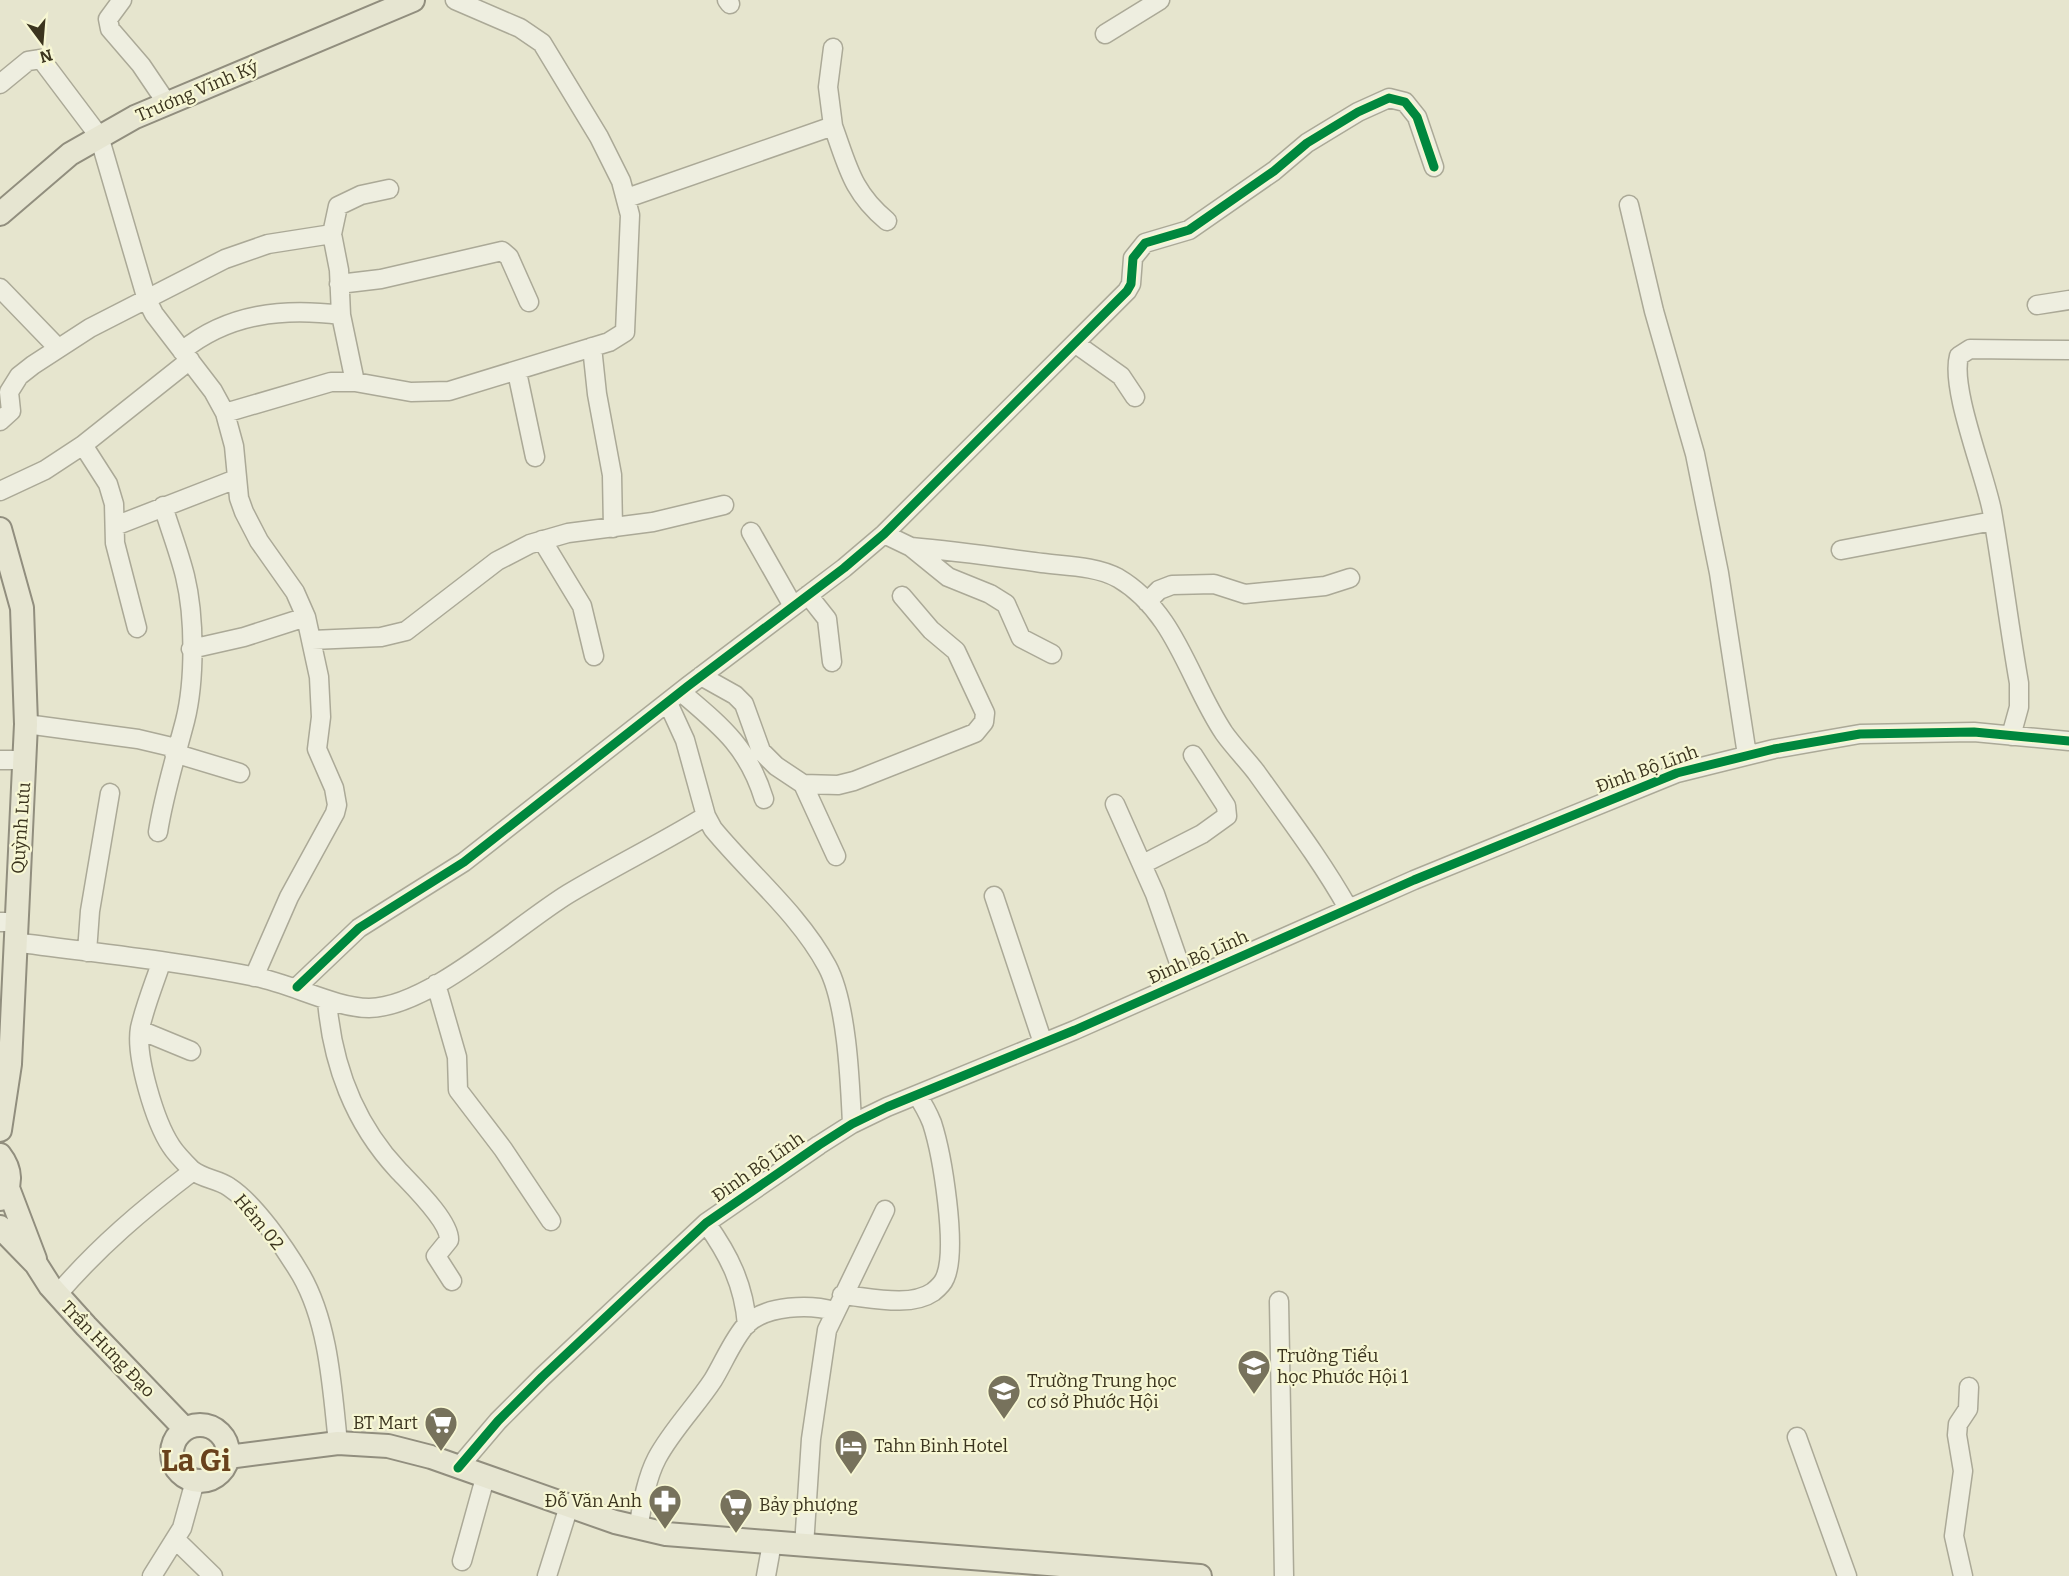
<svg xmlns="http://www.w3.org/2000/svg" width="2069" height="1576" font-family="Bitter,serif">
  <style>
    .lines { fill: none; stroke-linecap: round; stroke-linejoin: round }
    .minor-casing { stroke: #aba997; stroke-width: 21 }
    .major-casing { stroke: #918e7e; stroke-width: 26 }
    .minor { stroke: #eeeee0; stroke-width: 18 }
    .major { stroke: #e6e5d1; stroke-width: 22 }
    .cycleway-casing { stroke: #f7f7d4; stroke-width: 13 }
    .cycleway { stroke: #00873e; stroke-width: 9 }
    .labels { text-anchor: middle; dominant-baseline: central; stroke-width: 4.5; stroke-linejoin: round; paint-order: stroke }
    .street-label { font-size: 18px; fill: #3b341e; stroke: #f7f7d4 }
    .poi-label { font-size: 18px; fill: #3b341e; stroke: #f7f7d4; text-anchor: start }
    .town-label { font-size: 30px; font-weight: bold; fill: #69421c; stroke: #f7f7d4 }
  </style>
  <rect width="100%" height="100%" fill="#e6e5ce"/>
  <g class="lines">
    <defs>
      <path id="minor" d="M 122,0 L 108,19 L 110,29 L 141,65 L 166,102
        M 727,0 L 730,4
        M 1105,34 L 1160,0
        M 0,84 L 28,61 L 41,59 L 99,136 L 147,300 L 154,314 L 213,391 L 225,413 L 234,446 L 239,498 L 244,512 L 259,541 L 295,592 L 306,617 L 319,677 L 321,717 L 317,749 L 334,788 L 337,805 L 335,813 L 289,897 L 254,977
        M 833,126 C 848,167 852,192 887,221
        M 627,198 L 833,126 L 828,87 L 833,48
        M 1629,205 L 1654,311 L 1695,454 L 1719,573 L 1747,755
        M 332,234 L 339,270 L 341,315 L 355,382
        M 339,284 L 381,279 L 502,251 L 509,257 L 529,302
        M 0,288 L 58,348
        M 2037,305 L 2069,300
        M 1076,344 L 1121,376 L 1135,397
        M 592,347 L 597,394 L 612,475 L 613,528
        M 182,351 C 229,313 283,308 341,315
        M 517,372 L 535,457
        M 225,413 L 331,382 L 355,382 L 411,392 L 449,391 L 609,342 L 625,332 L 630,215 L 621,181 L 599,137 L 542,43 L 520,28 L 455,0
        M 0,421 L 11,411 L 9,392 L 19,376 L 33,365 L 90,328 L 225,259 L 268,244 L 332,234 L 338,206 L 361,195 L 389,189
        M 83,445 L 108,484 L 114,504 L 115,543 L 137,628
        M 0,491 L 45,470 L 83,445 L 190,360
        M 115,526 L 236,479
        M 751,532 L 793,606
        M 884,534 L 911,547 L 948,577 L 990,594 L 1006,604 L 1021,638 L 1052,654
        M 542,540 L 582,606 L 594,656
        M 911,547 C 955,551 998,557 1042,563 C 1066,566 1096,566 1118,578 C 1176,612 1189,681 1224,733 C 1234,747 1246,759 1256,772 C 1288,817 1321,860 1348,908
        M 1841,550 L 1993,521
        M 808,595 L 827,619 L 832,662
        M 1147,602 L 1159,590 L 1172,585 L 1214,584 L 1245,594 L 1325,586 L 1350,578
        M 312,640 L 381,637 L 406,631 L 497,561 L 530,544 L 568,533 L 653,522 L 724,505
        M 191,649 L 244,637 L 306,617
        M 701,676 L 735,695 L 744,704 L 761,751 L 776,766 L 803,784 L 836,856
        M 681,692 C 721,726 748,747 764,799
        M 668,703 L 685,740 L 706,816 L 713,829 C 750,874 799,914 827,966 C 847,1003 850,1081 852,1124
        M 26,724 L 138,739 L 176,748
        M 2011,736 L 2019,707 L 2019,683 C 2009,626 2002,568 1992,511 C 1985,474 1950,389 1959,356 L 1970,349 L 2069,350
        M 174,753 L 240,773
        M 0,760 L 25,760
        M 803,784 L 838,785 L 854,781 L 975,733 L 984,722 L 985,713 L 956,651 L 931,630 L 902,596
        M 1115,804 L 1155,894 L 1185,980
        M 158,832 C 164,794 175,759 185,721 C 195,681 195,617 185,576 C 179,552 170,529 163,506
        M 1143,864 L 1202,834 L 1227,816 L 1226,806 L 1193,755
        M 994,896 L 1043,1043
        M 0,922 L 15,922
        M 14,942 C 95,953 177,961 256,977 C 292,984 336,1008 369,1008 C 429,1007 516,926 568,894 C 613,867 660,844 706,816
        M 87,952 L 90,911 L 110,793
        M 161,963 C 154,984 145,1006 140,1028 C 135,1056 155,1122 171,1146 C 176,1154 185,1163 192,1170 C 203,1179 218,1179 229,1187 C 255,1204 285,1248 301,1275 C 329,1324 332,1388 338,1443
        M 436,984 L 457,1057 L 458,1090 L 503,1149 L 551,1221
        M 297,987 L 359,928 L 464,862 L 688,686 L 844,568 L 884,534 L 1127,291 L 1131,284 L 1133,258 L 1145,243 L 1189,230 L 1274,171 L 1307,143 L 1358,112 L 1389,98 L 1405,102 L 1417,117 L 1434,167
        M 327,1000 C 332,1063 354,1123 398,1170 C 411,1184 450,1221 449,1240 L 436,1256 L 452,1281
        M 140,1030 L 191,1051
        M 706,1223 C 729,1255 744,1285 747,1325
        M 57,1295 C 98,1247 143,1209 193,1171
        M 842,1295 C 868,1297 910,1308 933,1292 C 938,1288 943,1283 945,1278 C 958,1249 942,1154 932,1123 C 928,1113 923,1104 917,1095
        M 1279,1301 L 1284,1576
        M 1797,1437 L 1847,1576
        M 458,1468 L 498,1421 L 542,1377 L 706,1223 L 819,1145 L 852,1124 L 887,1107 L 1075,1030 L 1414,880 L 1677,773 L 1774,749 L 1860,734 L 1974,732 L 2069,741
        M 638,1529 C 642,1506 646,1479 657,1458 C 672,1430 696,1406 713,1380 C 723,1364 734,1337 747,1324 C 767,1305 810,1304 834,1311
        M 176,1540 L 213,1576
        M 804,1546 L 811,1439 L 827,1330 L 885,1210
        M 462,1561 L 485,1478
        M 152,1576 L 182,1528 L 195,1481
        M 547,1576 L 569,1506
        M 766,1576 L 772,1543
        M 1963,1576 L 1954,1536 L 1963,1471 L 1957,1435 L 1958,1424 L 1968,1409 L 1969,1387"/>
      <path id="major" d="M 0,214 L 70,154 L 135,117 L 413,0
        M 0,529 L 22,608 L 26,724 L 10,1064 L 0,1130
        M 0,1155 C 11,1169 13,1186 0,1199
        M 8,1188 L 35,1259
        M 0,1227 L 36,1264 L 50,1286 L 86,1326 L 185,1429
        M172 1453a28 28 0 1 1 56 0a28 28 0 1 1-56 0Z
        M 228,1457 L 338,1443 L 388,1446 L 431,1457 L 615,1522 L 666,1534 L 1200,1576"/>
    </defs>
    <use href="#minor" class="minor-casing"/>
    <use href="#major" class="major-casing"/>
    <use href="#minor" class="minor"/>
    <use href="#major" class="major"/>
    <defs>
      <path id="cycleway" d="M 297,987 L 359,928 L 464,862 L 688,686 L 844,568 L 884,534 L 1127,291 L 1131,284 L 1133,258 L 1145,243 L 1189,230 L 1274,171 L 1307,143 L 1358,112 L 1389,98 L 1405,102 L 1417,117 L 1434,167
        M 458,1468 L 498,1421 L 542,1377 L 706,1223 L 819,1145 L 852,1124 L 887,1107 L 1075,1030 L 1414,880 L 1677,773 L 1774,749 L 1860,734 L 1974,732 L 2069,741"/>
    </defs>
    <use href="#cycleway" class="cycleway-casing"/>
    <use href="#cycleway" class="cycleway"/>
  </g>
  <defs>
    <symbol id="school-pin" viewBox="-11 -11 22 30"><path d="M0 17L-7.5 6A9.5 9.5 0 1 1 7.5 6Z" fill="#77725c" stroke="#f7f7d4"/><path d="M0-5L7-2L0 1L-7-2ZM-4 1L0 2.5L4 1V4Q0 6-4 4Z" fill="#fff"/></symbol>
    <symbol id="supermarket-pin" viewBox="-11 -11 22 30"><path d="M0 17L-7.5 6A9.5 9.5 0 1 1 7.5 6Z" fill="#77725c" stroke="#f7f7d4"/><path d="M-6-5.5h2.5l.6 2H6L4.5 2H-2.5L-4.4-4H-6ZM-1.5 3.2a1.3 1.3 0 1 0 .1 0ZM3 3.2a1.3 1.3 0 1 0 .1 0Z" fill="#fff"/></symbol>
    <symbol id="hotel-pin" viewBox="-11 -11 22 30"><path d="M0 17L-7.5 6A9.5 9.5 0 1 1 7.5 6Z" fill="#77725c" stroke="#f7f7d4"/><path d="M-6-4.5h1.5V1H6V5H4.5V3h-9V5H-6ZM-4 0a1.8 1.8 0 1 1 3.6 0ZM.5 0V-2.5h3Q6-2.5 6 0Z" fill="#fff"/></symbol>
    <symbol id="pharmacy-pin" viewBox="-11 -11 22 30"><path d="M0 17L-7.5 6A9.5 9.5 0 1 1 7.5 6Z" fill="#77725c" stroke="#f7f7d4"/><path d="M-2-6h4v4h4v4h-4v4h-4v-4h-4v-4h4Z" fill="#fff"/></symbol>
  </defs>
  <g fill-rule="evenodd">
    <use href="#school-pin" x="1235" y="1347" width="38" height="52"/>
    <use href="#school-pin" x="985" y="1372" width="38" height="52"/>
    <use href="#supermarket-pin" x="422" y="1404" width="38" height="52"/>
    <use href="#hotel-pin" x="832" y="1427" width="38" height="52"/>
    <use href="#pharmacy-pin" x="646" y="1482" width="38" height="52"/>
    <use href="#supermarket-pin" x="717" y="1486" width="38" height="52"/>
  </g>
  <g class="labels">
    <g class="street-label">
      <text transform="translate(197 91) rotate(-23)">Trương Vĩnh Ký</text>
      <text transform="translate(1647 769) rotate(-20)">Đinh Bộ Lĩnh</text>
      <text transform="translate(21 828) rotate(-86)">Quỳnh Lưu</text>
      <text transform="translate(1198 957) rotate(-24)">Đinh Bộ Lĩnh</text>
      <text transform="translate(758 1167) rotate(-35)">Đinh Bộ Lĩnh</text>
      <text transform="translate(259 1222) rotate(50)">Hẻm 02</text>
      <text transform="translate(108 1349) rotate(46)">Trần Hưng Đạo</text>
    </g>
    <g class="poi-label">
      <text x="1277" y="1356">Trường Tiểu<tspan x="1277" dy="21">học Phước Hội 1</tspan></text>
      <text x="1027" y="1381">Trường Trung học<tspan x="1027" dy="21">cơ sở Phước Hội</tspan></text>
      <text x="418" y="1423" text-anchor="end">BT Mart</text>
      <text x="874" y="1446">Tahn Binh Hotel</text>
      <text x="642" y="1501" text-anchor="end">Đỗ Văn Anh</text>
      <text x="759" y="1505">Bảy phượng</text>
    </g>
    <g class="town-label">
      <text x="196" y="1461">La Gi</text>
    </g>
  </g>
  <g transform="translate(42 42) rotate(164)" stroke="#f7f7d4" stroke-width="4.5" paint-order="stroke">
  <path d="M0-4.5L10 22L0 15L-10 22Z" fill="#3b341e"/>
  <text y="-9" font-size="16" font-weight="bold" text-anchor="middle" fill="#3b341e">N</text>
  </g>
</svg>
